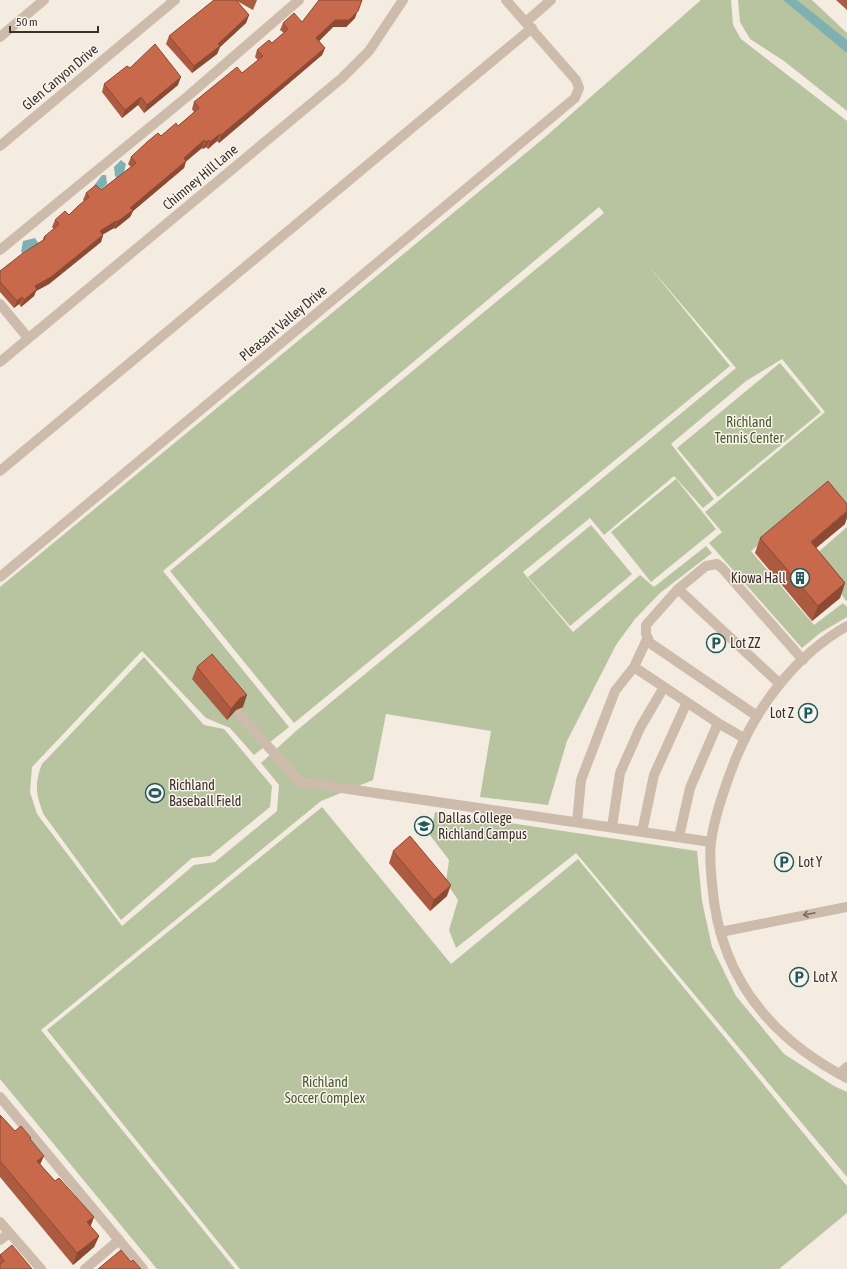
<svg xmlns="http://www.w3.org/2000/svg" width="847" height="1269" font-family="'Asap Condensed',sans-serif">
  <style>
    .green { fill: #b8c4a0; fill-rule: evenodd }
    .water { fill: #7fb0b2 }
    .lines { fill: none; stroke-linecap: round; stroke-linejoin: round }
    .minor { stroke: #cdbbac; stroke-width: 10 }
    .wall { fill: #ac5a40 }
    .shaded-wall { fill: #8c4a34 }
    .building { fill: #c8694b; stroke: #8c4a34 }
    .oneway { stroke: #7d6f65 }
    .labels { text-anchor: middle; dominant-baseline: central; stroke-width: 3; stroke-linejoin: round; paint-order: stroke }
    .street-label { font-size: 14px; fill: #3b302b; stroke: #fbf5ee }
    .park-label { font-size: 14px; fill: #4a5a2e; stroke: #fbf5ee }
    .poi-label { font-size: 14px; fill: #3b302b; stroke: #fbf5ee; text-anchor: start }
  </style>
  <rect width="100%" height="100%" fill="#f4ebe1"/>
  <path class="green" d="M 701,0 L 731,0 L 733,25 L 741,39 L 847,121 L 847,517 L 823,491 L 751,551 L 814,625 L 843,603 L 847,607 L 847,617 L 820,633 L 802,648 L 709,543 L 722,532 L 705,512 L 825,412 L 782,359 L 746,381 L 671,444 L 714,499 L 703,508 L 674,476 L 604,535 L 590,518 L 523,572 L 573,632 L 640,575 L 654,587 L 706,546 L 712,553 L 660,593 L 635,619 L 616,645 L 567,741 L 548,805 L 480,797 L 491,731 L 386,714 L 373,780 L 321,801 L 41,1030 L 235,1269 L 157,1269 L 0,1079 L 0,587 L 544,138 ZM 599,207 L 604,213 L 170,571 L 294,723 L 730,366 L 648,265 L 736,368 L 296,731 L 261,763 L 279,785 L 277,811 L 215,862 L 194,865 L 122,926 L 37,814 L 30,792 L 32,767 L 142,651 L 206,718 L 230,728 L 254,755 L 289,727 L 163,571 Z
    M 738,0 L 812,0 L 847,33 L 847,111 L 784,61 L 750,39 L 740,22 Z
    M 780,363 L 821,412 L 718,497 L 677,448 Z
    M 676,479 L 716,529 L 651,582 L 611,532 Z
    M 591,525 L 632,574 L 570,626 L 528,577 Z
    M 847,527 L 847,600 L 846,601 L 815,555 Z
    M 144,657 L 204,725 L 224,729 L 272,786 L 270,807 L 210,856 L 192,858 L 121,920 L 44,815 C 36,795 34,785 42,764 Z
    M 322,807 L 451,964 L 578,859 L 847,1186 L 847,1213 L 779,1269 L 240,1269 L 47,1030 Z
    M 435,812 L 697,851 L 702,901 L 712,947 L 736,996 L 784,1054 L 834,1086 L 847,1092 L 847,1177 L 576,853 L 456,948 L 449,930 L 458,900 L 446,882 L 449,860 L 430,835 Z"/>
  <path class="water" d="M 783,0 L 797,0 L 847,40 L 847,53 Z
    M 121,160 L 126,164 L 123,176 L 118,179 L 115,176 L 114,167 Z
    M 102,175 L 106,175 L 107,184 L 100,190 L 96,191 L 93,187 Z
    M 35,238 L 39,244 L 25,254 L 21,252 L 23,241 Z"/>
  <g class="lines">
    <path class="minor" d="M 527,21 L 551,0
      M 0,37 L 44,0
      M 0,146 L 175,0
      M 0,250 L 188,96 L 299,0
      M 0,304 L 28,338
      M 0,362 L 342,78 L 369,51 L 403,0
      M 0,471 L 532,28
      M 0,577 L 575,98 L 579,88 L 576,80 L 506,0
      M 678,589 L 780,684
      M 847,626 C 796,655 758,705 736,758 C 727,781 714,818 711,842 C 709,856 711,870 712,884 C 719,975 768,1037 847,1078
      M 634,667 L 647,639
      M 240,715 L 300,782 L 711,842
      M 757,716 L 650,643 L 646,634 L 646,625 L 678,589 L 706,566 L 717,564 L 722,568 L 803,660
      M 577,822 L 581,780 L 615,691 L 634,667 L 718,723
      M 612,827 L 620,773 L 640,728 L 664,687
      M 642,832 L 654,775 L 687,702
      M 679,837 L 690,788 L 718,723 L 744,738
      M 720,932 L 847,907
      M 839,1074 L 847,1067
      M 0,1097 L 143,1269
      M 0,1222 L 41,1269
      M 0,1240 L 9,1233
      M 85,1269 L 119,1240"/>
  </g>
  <path class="wall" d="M 214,0 L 257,0 L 253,10 L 237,1 L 249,15 L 246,23 L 220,47 L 217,54 L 192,73 L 166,44 L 169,36 Z
    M 836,0 L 847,0 L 847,10 Z
    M 355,18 L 346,27 L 333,27 L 319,41 L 325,48 L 322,55 L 219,143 L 217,141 L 208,149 L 206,147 L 203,149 L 202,148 L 186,161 L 184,168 L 133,211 L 130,217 L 115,229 L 114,228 L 103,234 L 103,235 L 101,242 L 49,284 L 36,291 L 34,296 L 21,307 L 19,304 L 14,308 L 0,292 L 0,271 L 42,242 L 44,237 L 54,229 L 52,227 L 55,220 L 69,215 L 84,201 L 83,200 L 86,193 L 101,190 L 131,167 L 128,164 L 131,157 L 161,136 L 178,126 L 194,112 L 192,109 L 194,102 L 242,73 L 258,60 L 255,57 L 257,50 L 272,43 L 284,33 L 280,30 L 283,23 Z
    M 130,68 L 178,85 L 144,113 L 138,105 L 122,118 L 102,92 L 104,84 Z
    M 845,524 L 816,548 L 845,583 L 840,598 L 812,621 L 755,553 L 760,538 Z
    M 197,667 L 243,707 L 236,710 L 227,720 L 192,679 Z
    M 393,851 L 447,896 L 430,911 L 389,863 Z
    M 0,1115 L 15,1131 L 31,1140 L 40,1164 L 55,1181 L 94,1217 L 90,1226 L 99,1236 L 94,1247 L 73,1265 L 0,1177 Z
    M 0,1255 L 32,1269 L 0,1269 Z"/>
  <path class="shaded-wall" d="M 362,0 L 355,18 L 346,27 L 333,27 L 314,46 L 316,38 L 335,20 Z
    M 249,15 L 246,23 L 220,47 L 217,54 L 192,73 L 194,66 Z
    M 325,48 L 322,55 L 219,143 L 221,135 Z
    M 181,77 L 178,85 L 144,113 L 147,105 Z
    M 141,97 L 138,105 L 122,118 L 125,110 Z
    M 220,134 L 217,141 L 208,149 L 210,142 Z
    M 204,140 L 202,148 L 182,165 L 186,161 L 184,168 L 133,211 L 130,217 L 115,229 L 117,222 L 130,208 L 184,158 Z
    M 209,140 L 206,147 L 203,149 L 206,142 Z
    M 116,221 L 114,228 L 97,238 L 100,231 Z
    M 103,235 L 101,242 L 49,284 L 36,291 L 34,296 L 21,307 L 24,300 L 35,286 Z
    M 22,297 L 19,304 L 14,308 L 17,301 Z
    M 847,511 L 847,518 L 845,524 L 805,557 L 811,542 Z
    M 845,583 L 840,598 L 812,621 L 818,606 Z
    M 247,695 L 243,707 L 236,710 L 227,720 L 231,709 L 240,698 Z
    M 451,885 L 447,896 L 430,911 L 434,900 Z
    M 44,1156 L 39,1167 L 37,1161 Z
    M 94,1217 L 90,1228 L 87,1222 Z
    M 99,1236 L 94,1247 L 73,1265 L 77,1253 Z"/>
  <path class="building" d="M 214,0 L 236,0 L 249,15 L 218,44 L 220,46 L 194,66 L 169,36 Z
    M 319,0 L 362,0 L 358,11 L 349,20 L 335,20 L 316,38 L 325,48 L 221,135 L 220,134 L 210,142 L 209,140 L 206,142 L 204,140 L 184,158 L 186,161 L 130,208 L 133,210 L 117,222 L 116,221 L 100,231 L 103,235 L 51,277 L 35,286 L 37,289 L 24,300 L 22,297 L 17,301 L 0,282 L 0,271 L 23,253 L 45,239 L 44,237 L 59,224 L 55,220 L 65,211 L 69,215 L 78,206 L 89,197 L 86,193 L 96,185 L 101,190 L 136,163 L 131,157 L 147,142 L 158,133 L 161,136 L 176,123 L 178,126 L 199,108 L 194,102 L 237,67 L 242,73 L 263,56 L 257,50 L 269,40 L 272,43 L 288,29 L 283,23 L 294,13 L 302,22 Z
    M 155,44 L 181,77 L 147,105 L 141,97 L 125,110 L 104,84 L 127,66 L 130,68 Z
    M 828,481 L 847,504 L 847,511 L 811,542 L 845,583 L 818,606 L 760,538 Z
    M 212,654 L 247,695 L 240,698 L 231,709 L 197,667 Z
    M 410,836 L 451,885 L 434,900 L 393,851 Z
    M 0,1115 L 15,1131 L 21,1126 L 31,1138 L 30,1139 L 44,1156 L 37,1161 L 55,1181 L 59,1178 L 94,1217 L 87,1222 L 99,1236 L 77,1253 L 0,1161 Z
    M 12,1245 L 32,1269 L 0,1269 L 0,1264 L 4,1261 L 0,1255 Z
    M 121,1250 L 131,1262 L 133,1260 L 141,1269 L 98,1269 Z"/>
  <defs><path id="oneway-shaft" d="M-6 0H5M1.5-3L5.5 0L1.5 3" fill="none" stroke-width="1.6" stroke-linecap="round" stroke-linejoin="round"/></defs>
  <use class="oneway" href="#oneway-shaft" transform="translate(809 914) rotate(169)"/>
  <defs>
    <symbol id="building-ring" viewBox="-11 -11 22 22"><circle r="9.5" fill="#fbf5ee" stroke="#1f5a5e" stroke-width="1.5"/><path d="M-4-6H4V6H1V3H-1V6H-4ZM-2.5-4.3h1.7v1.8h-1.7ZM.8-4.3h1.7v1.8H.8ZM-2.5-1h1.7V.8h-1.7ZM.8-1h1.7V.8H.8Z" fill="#1f5a5e"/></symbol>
    <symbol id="parking-ring" viewBox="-11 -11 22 22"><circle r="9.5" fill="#fbf5ee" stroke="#1f5a5e" stroke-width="1.5"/><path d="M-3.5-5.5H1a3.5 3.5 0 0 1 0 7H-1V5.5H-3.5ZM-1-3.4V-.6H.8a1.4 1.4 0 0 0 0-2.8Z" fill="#1f5a5e"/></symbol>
    <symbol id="stadium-ring" viewBox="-11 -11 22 22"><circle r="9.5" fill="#fbf5ee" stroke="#1f5a5e" stroke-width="1.5"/><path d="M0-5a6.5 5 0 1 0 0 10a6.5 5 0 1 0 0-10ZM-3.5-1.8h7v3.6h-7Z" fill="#1f5a5e"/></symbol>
    <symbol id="university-ring" viewBox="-11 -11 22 22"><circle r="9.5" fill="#fbf5ee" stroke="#1f5a5e" stroke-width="1.5"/><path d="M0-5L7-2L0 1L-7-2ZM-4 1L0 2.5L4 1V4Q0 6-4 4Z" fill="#1f5a5e"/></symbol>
  </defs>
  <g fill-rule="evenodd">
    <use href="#building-ring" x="789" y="567" width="22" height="22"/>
    <use href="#parking-ring" x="705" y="632" width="22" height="22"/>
    <use href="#parking-ring" x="797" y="702" width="22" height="22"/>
    <use href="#stadium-ring" x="144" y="782" width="22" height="22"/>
    <use href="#university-ring" x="413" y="815" width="22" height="22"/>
    <use href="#parking-ring" x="773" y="851" width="22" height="22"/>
    <use href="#parking-ring" x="788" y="966" width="22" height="22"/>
  </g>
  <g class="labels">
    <g class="street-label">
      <text transform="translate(60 77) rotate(-40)">Glen Canyon Drive</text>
      <text transform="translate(200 177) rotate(-40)">Chimney Hill Lane</text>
      <text transform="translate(283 323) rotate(-40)">Pleasant Valley Drive</text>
    </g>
    <g class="park-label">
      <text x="749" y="422">Richland<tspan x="749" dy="16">Tennis Center</tspan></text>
      <text x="325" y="1082">Richland<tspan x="325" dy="16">Soccer Complex</tspan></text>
    </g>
    <g class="poi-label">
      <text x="786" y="578" text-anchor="end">Kiowa Hall</text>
      <text x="730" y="643">Lot ZZ</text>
      <text x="794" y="713" text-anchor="end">Lot Z</text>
      <text x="169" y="785">Richland<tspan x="169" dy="16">Baseball Field</tspan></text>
      <text x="438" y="818">Dallas College<tspan x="438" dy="16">Richland Campus</tspan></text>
      <text x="798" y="862">Lot Y</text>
      <text x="813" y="977">Lot X</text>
    </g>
  </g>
  <path d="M10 26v6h88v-6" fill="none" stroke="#3b302b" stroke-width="2"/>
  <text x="16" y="26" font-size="12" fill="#3b302b" stroke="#fbf5ee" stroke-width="3" paint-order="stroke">50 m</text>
</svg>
